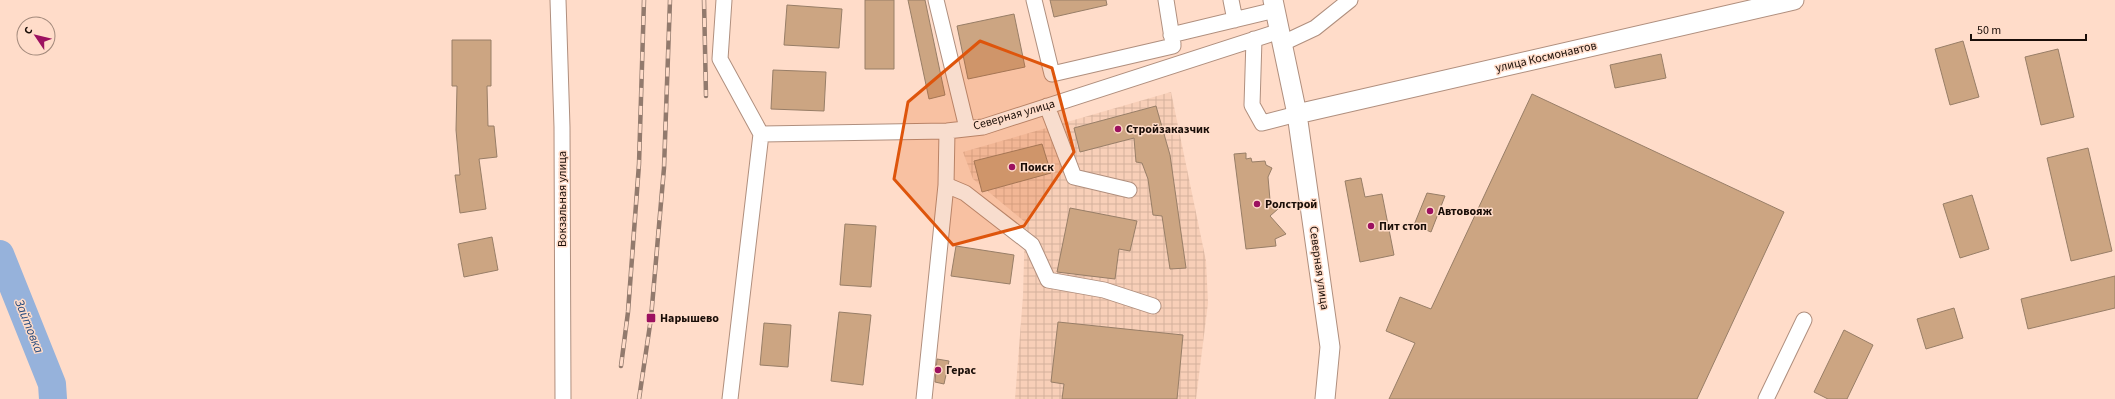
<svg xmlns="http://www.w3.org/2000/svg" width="2115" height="399" font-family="'Source Sans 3',sans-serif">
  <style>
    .industrial { fill: url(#industrial-grid) }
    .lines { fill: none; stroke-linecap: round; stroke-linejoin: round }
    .river { stroke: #96b2db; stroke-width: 28 }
    .building { fill: #cca582; stroke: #987e67 }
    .minor-casing { stroke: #b08f7e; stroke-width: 17 }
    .major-casing { stroke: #b08f7e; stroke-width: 21 }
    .minor { stroke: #fff; stroke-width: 15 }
    .major { stroke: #fff; stroke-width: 19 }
    .rail-casing { stroke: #927a6d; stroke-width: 4.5 }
    .rail { stroke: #ffdcc9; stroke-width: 3; stroke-dasharray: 9; stroke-linecap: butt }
    .marked { fill: #de550c; fill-opacity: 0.2; stroke: #de550c; stroke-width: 3; stroke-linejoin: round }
    .poi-dot { fill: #9c1160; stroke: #ffdcc9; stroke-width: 1.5 }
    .labels { text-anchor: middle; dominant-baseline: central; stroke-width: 3; stroke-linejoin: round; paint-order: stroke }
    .street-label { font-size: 12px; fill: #1a0e08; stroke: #ffdcc9 }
    .poi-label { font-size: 12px; font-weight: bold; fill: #1a0e08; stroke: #ffdcc9; text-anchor: start }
    .water-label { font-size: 13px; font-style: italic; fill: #264a7d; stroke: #ffdcc9 }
  </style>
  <defs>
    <pattern id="industrial-grid" width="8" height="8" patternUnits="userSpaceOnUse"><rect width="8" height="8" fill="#f8cfb8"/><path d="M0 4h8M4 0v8" fill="none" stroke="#d4b19d"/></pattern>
  </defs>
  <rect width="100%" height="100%" fill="#ffdcc9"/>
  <path class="industrial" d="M 1171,92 L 1206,261 L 1208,303 L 1196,399 L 1015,399 L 1023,296 L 1025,222 L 973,179 L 963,152 Z"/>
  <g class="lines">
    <path class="river" d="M 0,254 L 52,384 L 53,399"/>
  </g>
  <path class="building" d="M 865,0 L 894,0 L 894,69 L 865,69 Z
    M 908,0 L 925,0 L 945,95 L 929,99 Z
    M 1050,0 L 1106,0 L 1107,5 L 1054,17 Z
    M 787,5 L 842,9 L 839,48 L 784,45 Z
    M 1014,14 L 1025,67 L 968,79 L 957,26 Z
    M 452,40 L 491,40 L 491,86 L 487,86 L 488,126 L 494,126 L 497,157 L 479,159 L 486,209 L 460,213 L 455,175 L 460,175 L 456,130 L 457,86 L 452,86 Z
    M 1963,41 L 1979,97 L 1950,105 L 1935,49 Z
    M 2058,49 L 2074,117 L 2041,125 L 2025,57 Z
    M 1661,54 L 1666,78 L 1615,88 L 1610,65 Z
    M 773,70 L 826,72 L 824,111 L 771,109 Z
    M 1532,94 L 1784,212 L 1697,399 L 1389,399 L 1415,343 L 1386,331 L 1400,297 L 1431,309 Z
    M 1156,106 L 1170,155 L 1186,268 L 1170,269 L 1162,216 L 1153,215 L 1148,179 L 1142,163 L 1136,162 L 1134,138 L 1080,152 L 1074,128 Z
    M 1042,144 L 1051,173 L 982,192 L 974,161 Z
    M 2088,148 L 2112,251 L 2071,261 L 2047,158 Z
    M 1246,153 L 1246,159 L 1251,158 L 1252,162 L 1265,161 L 1266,165 L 1272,168 L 1268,177 L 1270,200 L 1278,209 L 1270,216 L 1286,234 L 1275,239 L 1276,246 L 1246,249 L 1234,154 Z
    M 1361,178 L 1365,197 L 1382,194 L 1394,255 L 1360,262 L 1345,181 Z
    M 1427,193 L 1445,196 L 1431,232 L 1414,225 Z
    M 1972,195 L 1989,249 L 1960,258 L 1943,204 Z
    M 1070,208 L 1137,221 L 1130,251 L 1119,249 L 1115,279 L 1057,272 Z
    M 845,224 L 876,226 L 871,287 L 840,285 Z
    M 492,237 L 498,270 L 464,277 L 458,244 Z
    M 956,246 L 1014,255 L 1010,284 L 951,276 Z
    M 2115,276 L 2115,308 L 2028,329 L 2021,299 Z
    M 1954,308 L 1963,338 L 1926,349 L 1917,319 Z
    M 839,312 L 871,315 L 863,385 L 831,381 Z
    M 1058,322 L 1183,335 L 1177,399 L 1062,399 L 1064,384 L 1051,382 Z
    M 764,323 L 791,325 L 788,367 L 760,365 Z
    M 1844,330 L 1873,345 L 1847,399 L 1828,399 L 1814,392 Z
    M 937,359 L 949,361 L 944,384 L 935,382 Z"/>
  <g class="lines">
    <defs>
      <path id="minor" d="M 558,0 L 562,127 L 563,399
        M 724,0 L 720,59 L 761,134 L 730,399
        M 936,0 L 967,128
        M 1034,0 L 1052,74 L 1173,46
        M 1166,0 L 1173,44
        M 1231,0 L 1235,20
        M 1171,35 L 1275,10
        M 1254,39 L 1252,105 L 1262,123 L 1297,114
        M 1283,43 L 1315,28 L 1350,0
        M 1047,106 L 1074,177 L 1129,190
        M 947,131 L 946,185 L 965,193 L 1032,245 L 1048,280 L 1104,290 L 1153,306
        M 761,134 L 947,131 L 983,127 L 1280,31
        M 924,399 L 946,185
        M 1766,399 L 1804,320"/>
      <path id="major" d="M 1273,0 L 1297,114 L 1330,347 L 1325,399
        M 1297,114 L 1794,0"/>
    </defs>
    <use href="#minor" class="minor-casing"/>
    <use href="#major" class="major-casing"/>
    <use href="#minor" class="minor"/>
    <use href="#major" class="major"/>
    <defs>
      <path id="rail" d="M 704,0 L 706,96
        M 621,366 L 628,312 L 639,164 L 644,0
        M 639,399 L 651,318 L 664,168 L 670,0"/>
    </defs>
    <use href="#rail" class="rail-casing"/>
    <use href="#rail" class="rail"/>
  </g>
  <path class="marked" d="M 980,41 L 1052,68 L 1074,152 L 1024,226 L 953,245 L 894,179 L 908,102 Z"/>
  <g class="poi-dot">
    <circle cx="1118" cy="129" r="4"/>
    <circle cx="1012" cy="167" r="4"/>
    <circle cx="1257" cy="204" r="4"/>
    <circle cx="1430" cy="211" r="4"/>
    <circle cx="1371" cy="226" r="4"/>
    <rect x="646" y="313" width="10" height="10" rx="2"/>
    <circle cx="938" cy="370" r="4"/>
  </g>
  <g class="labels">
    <g class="street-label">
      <text transform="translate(1546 57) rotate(-13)">улица Космонавтов</text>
      <text transform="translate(1014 115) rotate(-16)">Северная улица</text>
      <text transform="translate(562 199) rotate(-90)">Вокзальная улица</text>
      <text transform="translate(1319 268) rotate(82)">Северная улица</text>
    </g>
    <g class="poi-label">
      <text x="1126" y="129">Стройзаказчик</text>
      <text x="1020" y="167">Поиск</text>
      <text x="1265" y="204">Ролстрой</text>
      <text x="1438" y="211">Автовояж</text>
      <text x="1379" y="226">Пит стоп</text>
      <text x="660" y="318">Нарышево</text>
      <text x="946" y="370">Герас</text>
    </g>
    <g class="water-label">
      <text transform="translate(29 326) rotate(68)">Зайтовка</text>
    </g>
  </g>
  <g transform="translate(36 36) rotate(305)"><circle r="19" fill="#ffdcc9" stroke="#a38a7c"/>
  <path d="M0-3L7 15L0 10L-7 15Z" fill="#9c1160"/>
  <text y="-6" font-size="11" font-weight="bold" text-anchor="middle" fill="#1a0e08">С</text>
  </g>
  <path d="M1971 34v6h115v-6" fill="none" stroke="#1a0e08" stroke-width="2"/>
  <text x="1977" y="34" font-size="12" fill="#1a0e08" stroke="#ffdcc9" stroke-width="3" paint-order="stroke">50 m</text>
</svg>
